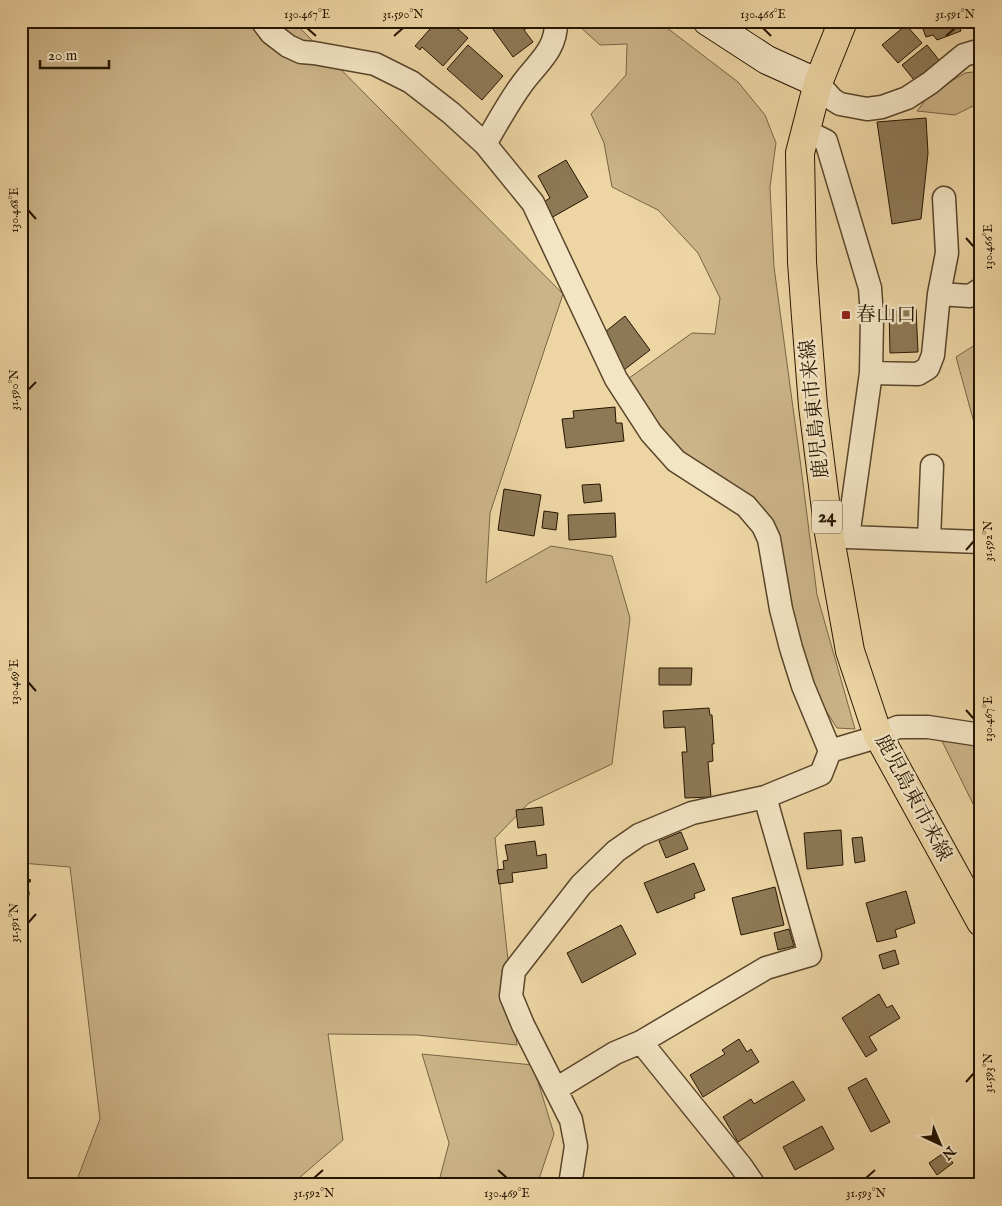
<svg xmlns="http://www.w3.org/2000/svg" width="1002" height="1206" font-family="'IM FELL English','Noto Serif JP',serif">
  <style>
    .green { fill: #cbb488; stroke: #786444 }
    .building { fill: #8d7955; stroke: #261500 }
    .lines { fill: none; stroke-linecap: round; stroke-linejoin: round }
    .street-casing { stroke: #584529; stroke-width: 25 }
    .secondary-casing { stroke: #261500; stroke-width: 30 }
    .primary-casing { stroke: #261500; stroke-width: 30 }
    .street { stroke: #f3e4c4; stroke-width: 22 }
    .secondary { stroke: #f3e4c4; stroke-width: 28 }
    .primary { stroke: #edd5a4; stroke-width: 28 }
    .rail { stroke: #261500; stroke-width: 4; stroke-dasharray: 9 9; stroke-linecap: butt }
    .ticks { fill: none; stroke: #261500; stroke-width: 2 }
    .poi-dot { fill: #8f2418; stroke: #f3e4c4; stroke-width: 2 }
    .labels { text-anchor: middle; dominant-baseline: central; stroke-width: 5; stroke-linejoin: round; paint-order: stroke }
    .shield { fill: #f3e4c4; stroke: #64533b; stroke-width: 1 }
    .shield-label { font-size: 19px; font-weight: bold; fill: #261500 }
    .poi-label { font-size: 20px; fill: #261500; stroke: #f3e4c4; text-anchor: start }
    .street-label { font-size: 20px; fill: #261500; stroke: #f3e4c4 }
    .neatline { fill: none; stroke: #261500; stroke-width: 2 }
    .ticks-label { font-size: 12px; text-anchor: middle; fill: #261500 }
  </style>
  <rect width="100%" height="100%" fill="#edd5a4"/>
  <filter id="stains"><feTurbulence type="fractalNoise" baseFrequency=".004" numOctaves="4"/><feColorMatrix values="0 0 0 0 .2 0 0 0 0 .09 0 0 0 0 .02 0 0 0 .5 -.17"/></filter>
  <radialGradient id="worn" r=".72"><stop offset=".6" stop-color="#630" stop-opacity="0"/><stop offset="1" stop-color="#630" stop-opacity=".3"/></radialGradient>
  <path class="green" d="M 21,21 L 293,21 L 563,294 L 490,513 L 486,583 L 551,546 L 612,556 L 630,618 L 612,764 L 529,803 L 495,838 L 517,1045 L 417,1035 L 328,1034 L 343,1140 L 291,1185 L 75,1185 L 100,1119 L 70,867 L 21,863 Z
    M 579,21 L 658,21 L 738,82 L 765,115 L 776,143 L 770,187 L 774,267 L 801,467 L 817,595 L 855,729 L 837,728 L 819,700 L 797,632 L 775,537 L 680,455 L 625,381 L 692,333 L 715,334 L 720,298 L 698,253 L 658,210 L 612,187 L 604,143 L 591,114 L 626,75 L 627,44 L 600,45 L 578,25 Z
    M 981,71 L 981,102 L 955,115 L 917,111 L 930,94 L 965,73 Z
    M 981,341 L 981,448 L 956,357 Z
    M 940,737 L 981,741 L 981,820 Z
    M 422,1054 L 533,1065 L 554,1134 L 537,1185 L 438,1185 L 449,1143 Z"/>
  <path class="building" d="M 437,21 L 449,21 L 468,38 L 443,66 L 422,47 L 420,50 L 415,46 Z
    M 487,21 L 536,21 L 524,30 L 533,42 L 513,57 Z
    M 920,21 L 957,21 L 961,31 L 937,40 L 933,35 L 926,37 Z
    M 906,25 L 922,43 L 898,63 L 882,45 Z
    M 468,45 L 503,76 L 482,100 L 447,69 Z
    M 927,45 L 943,65 L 918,85 L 902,65 Z
    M 926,118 L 928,153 L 921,219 L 892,224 L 877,122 Z
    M 566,160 L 588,197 L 551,218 L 542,203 L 550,198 L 538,176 Z
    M 916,308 L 918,352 L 890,353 L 889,309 Z
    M 625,316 L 650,350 L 620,373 L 605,332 Z
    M 615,407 L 616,423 L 622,423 L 624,441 L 566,448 L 562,419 L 574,418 L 573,411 Z
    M 600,484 L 602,501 L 584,503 L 582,485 Z
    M 504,489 L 541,495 L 534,536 L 498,530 Z
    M 544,511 L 558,513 L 556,530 L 542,528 Z
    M 615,513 L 616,537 L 569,540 L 568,515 Z
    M 659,668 L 692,668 L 691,685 L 659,685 Z
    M 709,708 L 710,715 L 712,715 L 714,744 L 712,744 L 713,761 L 708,762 L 711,797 L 685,798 L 682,752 L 687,752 L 685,727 L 664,728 L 663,711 Z
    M 542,807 L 544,825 L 518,828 L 516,810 Z
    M 841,830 L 843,865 L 807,869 L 804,833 Z
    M 681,832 L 688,849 L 666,858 L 659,841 Z
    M 862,837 L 865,861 L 855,863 L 852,838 Z
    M 535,841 L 537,856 L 546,854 L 547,868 L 512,873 L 513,882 L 499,884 L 497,870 L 504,869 L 503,861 L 508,860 L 505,845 Z
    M 694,863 L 705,890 L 694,894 L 695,898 L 657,913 L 644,883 Z
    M 775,887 L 784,925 L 741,935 L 732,898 Z
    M 906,891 L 915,923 L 895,930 L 897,937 L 877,942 L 866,903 Z
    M 621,925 L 636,954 L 582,983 L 567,953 Z
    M 789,929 L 794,946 L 778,950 L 774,933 Z
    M 895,950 L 899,964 L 883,969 L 879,955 Z
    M 879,994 L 887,1008 L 892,1005 L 900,1018 L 869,1037 L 877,1050 L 866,1057 L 842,1018 Z
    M 739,1039 L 747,1052 L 751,1049 L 759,1062 L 703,1097 L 690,1075 L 725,1054 L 722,1050 Z
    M 866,1078 L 890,1122 L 871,1132 L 848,1088 Z
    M 793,1081 L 805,1100 L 738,1142 L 723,1117 L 751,1099 L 754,1104 Z
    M 822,1126 L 834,1149 L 795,1170 L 783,1147 Z
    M 945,1152 L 953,1163 L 937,1175 L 929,1163 Z
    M 975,1177 L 978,1185 L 957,1185 L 957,1183 Z"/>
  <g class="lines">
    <defs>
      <path id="street" d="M 262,21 L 271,33 L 288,46 L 301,52 L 314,53 L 375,64 L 411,82 L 451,113 L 485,144 L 533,203 L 616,379 L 651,433 L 676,461 L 746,506 L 763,526 L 769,539 L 781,609 L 791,648 L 803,686 L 830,751
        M 818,83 L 832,99 L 840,104 L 867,109 L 882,107 L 907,98 L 930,83 L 964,55 L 981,50
        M 806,131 L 826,141 L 870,288 L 872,317 L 871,373 L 848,537 L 829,533
        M 485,144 C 497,124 508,103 522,84 C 537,63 557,50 556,21
        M 939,294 L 970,296 L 981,289
        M 871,373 L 918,374 L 928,368 L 933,355 L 939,294 L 947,253 L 944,198
        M 848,537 L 980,542
        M 929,540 L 932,466
        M 641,1042 L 766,968 L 810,955 L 765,797
        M 556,1089 L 615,1053 L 641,1042 L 741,1166 L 754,1185
        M 570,1185 L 576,1146 L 571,1120 L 523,1025 L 511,996 L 514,971 L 581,885 L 616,851 L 639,835 L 692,813 L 765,797 L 821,774 L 830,751 L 867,740 L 898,727 L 928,727 L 981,735"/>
      <path id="secondary" d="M 707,21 L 767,60 L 818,83"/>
      <path id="primary" d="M 843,21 L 818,83 L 800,153 L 802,262 L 806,317 L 813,406 L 829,533 L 850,651 L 878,735 L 981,922"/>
    </defs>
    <use href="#street" class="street-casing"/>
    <use href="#secondary" class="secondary-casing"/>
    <use href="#primary" class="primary-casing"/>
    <use href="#street" class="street"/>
    <use href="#secondary" class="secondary"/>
    <use href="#primary" class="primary"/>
    <path class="rail" d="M 21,954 L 29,879"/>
  </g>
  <path class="ticks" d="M 307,28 L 316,36M 763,28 L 771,36M 394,36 L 403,28M 946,36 L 955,28M 28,210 L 36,219M 966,238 L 974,247M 28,390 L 36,382M 966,550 L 974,541M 28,682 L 36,691M 966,710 L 974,719M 28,923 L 36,914M 966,1082 L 974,1073M 498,1170 L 507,1178M 314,1178 L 323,1170M 866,1178 L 875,1170"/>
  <rect class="poi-dot" x="841" y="310" width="10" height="10" rx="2.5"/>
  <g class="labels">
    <rect class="shield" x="812" y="500.5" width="30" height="33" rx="4"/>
    <g class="shield-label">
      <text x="827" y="517">24</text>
    </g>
    <g class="poi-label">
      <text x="856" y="315">春山口</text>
    </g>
    <g class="street-label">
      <text transform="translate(815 409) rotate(-96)">鹿児島東市来線</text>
      <text transform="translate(913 798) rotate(62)">鹿児島東市来線</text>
    </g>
  </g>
  <rect width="1002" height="1206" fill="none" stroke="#edd5a4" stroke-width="55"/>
  <g transform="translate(940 1144) rotate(136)" stroke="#f3e4c4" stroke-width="4" paint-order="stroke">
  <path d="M0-4L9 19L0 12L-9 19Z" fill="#261500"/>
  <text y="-8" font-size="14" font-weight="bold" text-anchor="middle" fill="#261500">N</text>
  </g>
  <path d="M40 60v8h69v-8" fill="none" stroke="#261500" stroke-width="2.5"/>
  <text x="48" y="60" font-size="15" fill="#261500" stroke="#f3e4c4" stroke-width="4" paint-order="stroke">20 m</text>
  <rect x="28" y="28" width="946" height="1150" class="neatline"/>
  <g class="ticks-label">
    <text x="307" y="18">130.467°E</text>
    <text x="403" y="18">31.590°N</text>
    <text x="763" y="18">130.466°E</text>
    <text x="955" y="18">31.591°N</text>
    <text transform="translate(14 210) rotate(-90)" y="4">130.468°E</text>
    <text transform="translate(988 247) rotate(-90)" y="4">130.466°E</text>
    <text transform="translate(14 390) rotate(-90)" y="4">31.590°N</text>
    <text transform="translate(988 541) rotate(-90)" y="4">31.592°N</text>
    <text transform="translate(14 682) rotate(-90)" y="4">130.469°E</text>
    <text transform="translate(988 719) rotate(-90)" y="4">130.467°E</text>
    <text transform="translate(14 923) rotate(-90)" y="4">31.591°N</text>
    <text transform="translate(988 1073) rotate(-90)" y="4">31.593°N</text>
    <text x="314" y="1197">31.592°N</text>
    <text x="507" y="1197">130.469°E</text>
    <text x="866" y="1197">31.593°N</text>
  </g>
  <rect width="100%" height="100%" filter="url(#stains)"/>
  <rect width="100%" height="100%" fill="url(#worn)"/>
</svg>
